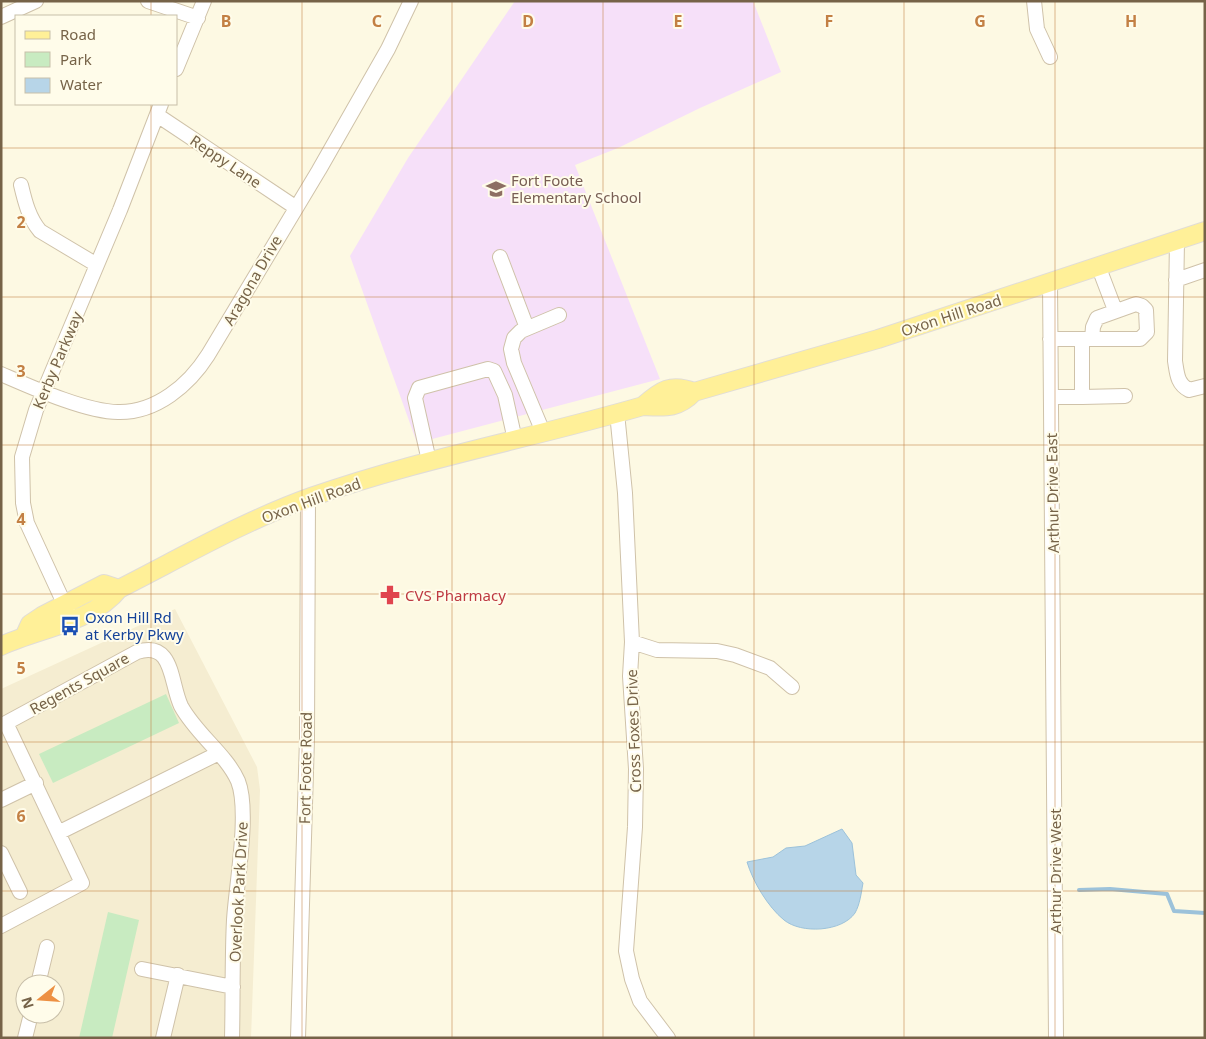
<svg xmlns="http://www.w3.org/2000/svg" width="1206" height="1039" font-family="'Noto Sans',sans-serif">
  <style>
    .residential { fill: #f5edd1; fill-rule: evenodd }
    .education { fill: #f6e0f9 }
    .green { fill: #c8ebc1 }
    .water { fill: #b7d5e8; stroke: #9cc2da }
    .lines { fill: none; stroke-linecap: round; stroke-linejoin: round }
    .stream { stroke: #9cc2da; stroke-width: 4 }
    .minor-casing { stroke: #cfc2a9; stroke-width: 16 }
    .major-casing { stroke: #e1ddd7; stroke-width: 20 }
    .minor { stroke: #fff; stroke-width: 14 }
    .major { stroke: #fff098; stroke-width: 18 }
    .grid { fill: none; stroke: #c38044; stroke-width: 1; stroke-opacity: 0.55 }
    .labels { text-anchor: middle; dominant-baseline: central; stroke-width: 4; stroke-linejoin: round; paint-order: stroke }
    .street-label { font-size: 15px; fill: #766348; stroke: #fffcea }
    .education-label { font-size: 15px; fill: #785e54; stroke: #fffcea; text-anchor: start }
    .health-label { font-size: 15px; fill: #be3a42; stroke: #fffcea; text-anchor: start }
    .transit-label { font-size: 15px; fill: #164399; stroke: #fffcea; text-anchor: start }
    .grid-label { font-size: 16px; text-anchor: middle; font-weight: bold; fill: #c38044; stroke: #fffcea; stroke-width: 4; stroke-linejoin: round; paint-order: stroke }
  </style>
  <rect width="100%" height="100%" fill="#fdf9e3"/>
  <path class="residential" d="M 175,609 L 257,767 L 260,790 L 251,1038 L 1,1038 L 1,689 ZM 25,984 L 55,984 L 55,1014 L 25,1014 Z"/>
  <path class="education" d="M 515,1 L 753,1 L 781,72 L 700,108 L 618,148 L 575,165 L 660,379 L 417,443 L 350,256 L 408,158 Z"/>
  <path class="green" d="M 166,694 L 179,723 L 53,783 L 39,754 Z
    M 108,912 L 139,920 L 112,1038 L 79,1038 Z"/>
  <path class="water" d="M 842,829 L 852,843 L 856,875 L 863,883 C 861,894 860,904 855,913 C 842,932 801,934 784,920 C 768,907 753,882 747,862 L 773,857 L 786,848 L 805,846 Z"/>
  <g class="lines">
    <path class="stream" d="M 1079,890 L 1110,889 L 1167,894 L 1174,911 L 1205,913"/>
    <defs>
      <path id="minor" d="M 148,1 L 198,18
        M 1034,1 L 1037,29 L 1050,57
        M 1,17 L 36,1
        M 176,69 L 204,1
        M 157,115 L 295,207
        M 21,185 C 25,202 29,218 40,231 L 97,265
        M 1177,241 L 1175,361 C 1177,373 1177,384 1189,390 L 1205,386
        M 500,257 L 527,328
        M 1099,268 L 1115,310
        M 1176,280 L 1205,270
        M 1050,282 L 1056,1038
        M 1050,339 L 1140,339 L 1147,332 L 1146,310 L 1142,306 L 1136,304 L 1097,318 L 1093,327 L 1092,339
        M 1,374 C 31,387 86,412 118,412 C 156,413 189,385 208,355 L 319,170 L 388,49 L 411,1
        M 1051,397 L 1082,397 L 1082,339
        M 1082,397 L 1125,396
        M 617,413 L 625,493 L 632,642 L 630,676 L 636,769 L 635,827 L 626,951 L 632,979 L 640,1001 L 668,1038
        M 543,432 L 514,363 L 511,349 L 514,338 L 521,331 L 559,315
        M 429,461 L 415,398 L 419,388 L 488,369 L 494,371 L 505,395 L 515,440
        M 68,612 L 27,523 L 23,503 L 22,457 L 36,410 L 120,210 L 161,104
        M 632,642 L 657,650 L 717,651 L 735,655 L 770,668 L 792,687
        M 1,800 L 36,783
        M 60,832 L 217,754
        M 1,853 L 20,892
        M 1,926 L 82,883 L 6,723 L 137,652 C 174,640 170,683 181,706 C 196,734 226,754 238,781 C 250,811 236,886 234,920 C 232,959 233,999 232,1038
        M 142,969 L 233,987
        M 38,984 L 47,947
        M 25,1038 L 31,1014
        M 163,1038 L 178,975
        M 298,1038 L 307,738 L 308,498"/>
      <path id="major" d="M 643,406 C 661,390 671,383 694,392
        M 25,635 L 30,624 L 42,616 L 104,584 L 119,589
        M 1,646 C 39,628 92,623 119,589 C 182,557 244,521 311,497 C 419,459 533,438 643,406 C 665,407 678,409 694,392 L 878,339 L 1205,231"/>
    </defs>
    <use href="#minor" class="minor-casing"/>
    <use href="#major" class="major-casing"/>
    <use href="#minor" class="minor"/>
    <use href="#major" class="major"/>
  </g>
  <path class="grid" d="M 151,1 L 151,16M 302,1 L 302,1038M 452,1 L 452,1038M 603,1 L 603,1038M 754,1 L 754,1038M 904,1 L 904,1038M 1055,1 L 1055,1038M 151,104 L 151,1038M 1,148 L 1205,148M 1,297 L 1205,297M 1,445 L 1205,445M 1,594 L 1205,594M 1,742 L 1205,742M 1,891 L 1205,891"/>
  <defs>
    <symbol id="school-bare" viewBox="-9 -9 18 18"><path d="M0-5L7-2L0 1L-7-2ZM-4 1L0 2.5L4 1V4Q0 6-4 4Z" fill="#8d6e63" stroke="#fffcea" stroke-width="2.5" paint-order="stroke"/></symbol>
    <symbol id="pharmacy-bare" viewBox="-9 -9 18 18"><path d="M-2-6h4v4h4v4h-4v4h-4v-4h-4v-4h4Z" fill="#e0444e" stroke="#fffcea" stroke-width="2.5" paint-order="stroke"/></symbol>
    <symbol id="bus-bare" viewBox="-9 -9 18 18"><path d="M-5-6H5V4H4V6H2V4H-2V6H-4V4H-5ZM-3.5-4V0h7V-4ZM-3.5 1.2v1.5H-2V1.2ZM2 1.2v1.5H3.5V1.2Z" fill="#1a4fb4" stroke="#fffcea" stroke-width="2.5" paint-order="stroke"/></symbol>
  </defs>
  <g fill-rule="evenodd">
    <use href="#school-bare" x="482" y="175" width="28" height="28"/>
    <use href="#pharmacy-bare" x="376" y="581" width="28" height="28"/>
    <use href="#bus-bare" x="56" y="612" width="28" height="28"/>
  </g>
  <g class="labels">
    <g class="street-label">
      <text transform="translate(226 161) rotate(34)">Reppy Lane</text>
      <text transform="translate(252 280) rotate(-60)">Aragona Drive</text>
      <text transform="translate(951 315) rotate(-18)">Oxon Hill Road</text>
      <text transform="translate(57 360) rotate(-67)">Kerby Parkway</text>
      <text transform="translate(1052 493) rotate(-91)">Arthur Drive East</text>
      <text transform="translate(311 500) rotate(-20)">Oxon Hill Road</text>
      <text transform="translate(79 683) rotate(-29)">Regents Square</text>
      <text transform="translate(633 731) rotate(-92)">Cross Foxes Drive</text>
      <text transform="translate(305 768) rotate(-89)">Fort Foote Road</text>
      <text transform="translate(1055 871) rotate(-90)">Arthur Drive West</text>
      <text transform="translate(238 892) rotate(-87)">Overlook Park Drive</text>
    </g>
    <g class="education-label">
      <text x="511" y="180">Fort Foote<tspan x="511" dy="17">Elementary School</tspan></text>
    </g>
    <g class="health-label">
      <text x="405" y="595">CVS Pharmacy</text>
    </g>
    <g class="transit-label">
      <text x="85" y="617">Oxon Hill Rd<tspan x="85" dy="17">at Kerby Pkwy</tspan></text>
    </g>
  </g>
  <g class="grid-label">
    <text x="226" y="27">B</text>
    <text x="377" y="27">C</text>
    <text x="528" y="27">D</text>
    <text x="678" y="27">E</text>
    <text x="829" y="27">F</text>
    <text x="980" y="27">G</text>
    <text x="1131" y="27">H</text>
    <text x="21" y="228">2</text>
    <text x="21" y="377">3</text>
    <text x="21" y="525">4</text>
    <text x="21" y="674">5</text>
    <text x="21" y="822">6</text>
  </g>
  <rect width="1206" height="1039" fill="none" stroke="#766348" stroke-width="5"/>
  <rect x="15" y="15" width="162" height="90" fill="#fffcea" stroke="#c8bfa9"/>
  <rect x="25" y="31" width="25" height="8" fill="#fff098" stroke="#c8bfa9"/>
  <text x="60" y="40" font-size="15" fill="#766348">Road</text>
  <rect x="25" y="52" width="25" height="15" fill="#c8ebc1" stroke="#c8bfa9"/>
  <text x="60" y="65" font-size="15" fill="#766348">Park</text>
  <rect x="25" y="78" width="25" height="15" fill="#b7d5e8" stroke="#c8bfa9"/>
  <text x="60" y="90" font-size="15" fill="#766348">Water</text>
  <g transform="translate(40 999) rotate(253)"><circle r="24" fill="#fffcea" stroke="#c8bfa9"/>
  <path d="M0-4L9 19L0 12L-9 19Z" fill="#ed9042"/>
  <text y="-8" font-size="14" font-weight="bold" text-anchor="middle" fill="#766348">N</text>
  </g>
</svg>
